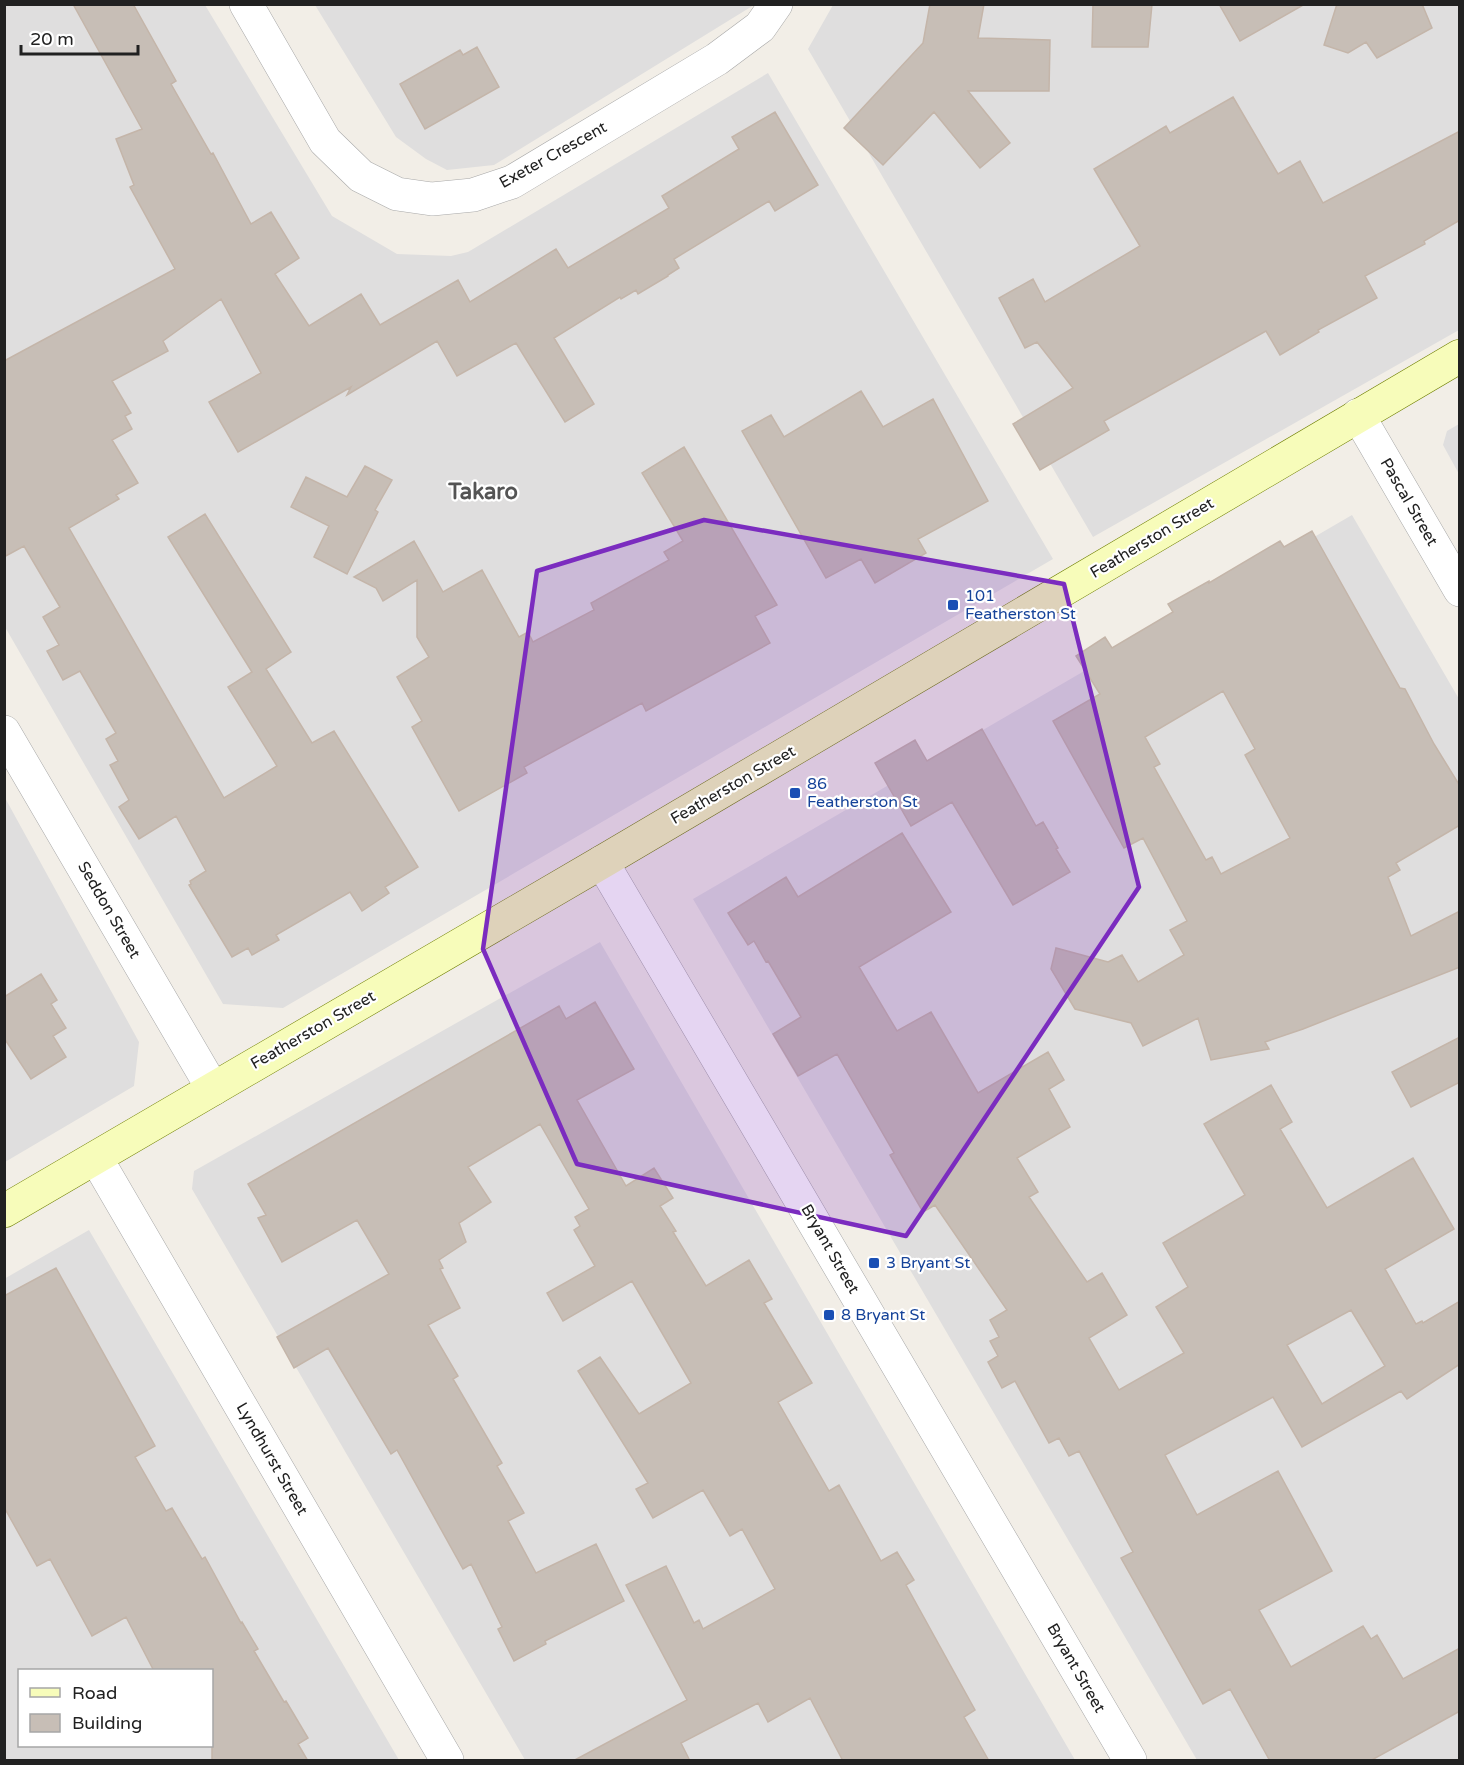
<svg xmlns="http://www.w3.org/2000/svg" width="1464" height="1765" font-family="'Varela Round',sans-serif">
  <style>
    .residential { fill: #dfdede; fill-rule: evenodd }
    .building { fill: #c7beb6; stroke: #c4b5a9; stroke-width: 1.5; fill-rule: evenodd }
    .lines { fill: none; stroke-linecap: round; stroke-linejoin: round }
    .minor-casing { stroke: #a8a8a8; stroke-width: 34 }
    .tertiary-casing { stroke: #a8a8a8; stroke-width: 34 }
    .secondary-casing { stroke: #6f7f00; stroke-width: 34 }
    .minor { stroke: #fff; stroke-width: 33 }
    .tertiary { stroke: #fff; stroke-width: 33 }
    .secondary { stroke: #f7fcba; stroke-width: 33 }
    .marked { fill: #7b2cbf; fill-opacity: 0.2; stroke: #7b2cbf; stroke-width: 4.5; stroke-linejoin: round }
    .transit-dot { fill: #1a4fb4; stroke: #fff; stroke-width: 2 }
    .labels { text-anchor: middle; dominant-baseline: central; stroke-width: 4.5; stroke-linejoin: round; paint-order: stroke }
    .street-label { font-size: 16px; fill: #212121; stroke: #fff }
    .transit-label { font-size: 16px; fill: #164399; stroke: #fff; text-anchor: start }
    .district-label { font-size: 22px; font-weight: bold; fill: #545454; stroke: #fff }
  </style>
  <rect width="100%" height="100%" fill="#f2eee7"/>
  <path class="residential" d="M 4,5 L 205,5 L 332,216 L 397,254 L 451,256 L 468,252 L 768,73 L 1053,559 L 283,1008 L 223,1004 L 5,627 Z
    M 315,5 L 754,5 L 494,165 L 447,170 L 426,159 L 396,137 Z
    M 833,5 L 1459,5 L 1459,330 L 1093,537 L 808,49 Z
    M 1459,424 L 1459,474 L 1443,445 L 1447,431 Z
    M 1352,515 L 1459,699 L 1459,1760 L 1197,1760 L 693,899 Z
    M 4,796 L 139,1042 L 134,1086 L 5,1162 Z
    M 600,942 L 1075,1760 L 525,1760 L 192,1189 L 194,1171 Z
    M 89,1230 L 399,1760 L 5,1760 L 4,1279 ZM 20,1670 L 212,1670 L 212,1746 L 20,1746 Z"/>
  <path class="building" d="M 73,4 L 133,4 L 176,81 L 171,84 L 211,154 L 213,153 L 251,224 L 271,212 L 299,258 L 275,274 L 309,326 L 361,294 L 380,325 L 458,280 L 470,302 L 556,249 L 568,268 L 669,208 L 662,196 L 739,149 L 732,137 L 775,112 L 818,185 L 775,211 L 769,201 L 674,259 L 679,268 L 668,275 L 668,276 L 638,294 L 636,290 L 621,299 L 620,297 L 554,338 L 594,404 L 565,422 L 516,343 L 457,376 L 437,341 L 347,395 L 351,387 L 238,452 L 209,402 L 261,373 L 221,299 L 163,341 L 168,351 L 112,381 L 131,413 L 125,416 L 132,429 L 112,440 L 138,483 L 116,495 L 119,499 L 69,528 L 224,798 L 277,766 L 228,687 L 252,672 L 168,537 L 205,514 L 291,652 L 266,669 L 312,743 L 334,731 L 418,867 L 385,887 L 389,893 L 362,911 L 350,892 L 276,935 L 279,940 L 252,955 L 248,948 L 232,957 L 189,885 L 191,884 L 190,881 L 206,871 L 176,816 L 139,839 L 119,807 L 129,800 L 110,765 L 118,761 L 106,739 L 116,733 L 80,671 L 63,680 L 47,651 L 59,645 L 43,617 L 60,607 L 24,546 L 4,557 L 4,361 L 175,269 L 130,187 L 134,185 L 116,139 L 142,129 Z
    M 930,4 L 984,4 L 978,38 L 1050,40 L 1049,91 L 968,91 L 1010,143 L 980,168 L 934,112 L 883,165 L 844,128 L 923,43 Z
    M 1093,4 L 1152,4 L 1148,47 L 1092,47 Z
    M 1219,4 L 1305,4 L 1240,41 Z
    M 1337,4 L 1422,4 L 1432,28 L 1377,58 L 1366,42 L 1348,53 L 1324,45 Z
    M 477,47 L 499,87 L 425,129 L 400,84 L 460,50 L 463,55 Z
    M 1233,97 L 1278,174 L 1300,161 L 1323,203 L 1460,131 L 1460,220 L 1424,241 L 1425,244 L 1365,276 L 1377,298 L 1318,330 L 1319,332 L 1280,355 L 1266,331 L 1104,421 L 1109,430 L 1040,470 L 1013,424 L 1073,388 L 1037,342 L 1025,348 L 999,298 L 1033,279 L 1045,302 L 1140,246 L 1094,169 L 1166,126 L 1170,133 Z
    M 861,391 L 883,427 L 933,399 L 988,501 L 918,539 L 926,553 L 875,583 L 861,559 L 826,578 L 742,431 L 771,415 L 784,437 Z
    M 684,447 L 777,605 L 755,616 L 770,643 L 646,711 L 642,703 L 524,767 L 527,773 L 459,811 L 412,727 L 422,721 L 397,677 L 429,657 L 417,637 L 417,580 L 383,601 L 376,588 L 354,577 L 414,541 L 443,592 L 482,570 L 519,637 L 528,632 L 533,642 L 594,610 L 591,603 L 669,560 L 664,552 L 683,541 L 642,473 Z
    M 365,466 L 392,480 L 375,510 L 378,512 L 347,574 L 314,557 L 329,526 L 291,507 L 306,477 L 347,497 Z
    M 1312,531 L 1400,688 L 1405,689 L 1434,744 L 1460,786 L 1460,825 L 1396,863 L 1400,870 L 1388,877 L 1411,936 L 1460,911 L 1460,967 L 1303,1029 L 1265,1042 L 1269,1049 L 1211,1060 L 1198,1018 L 1143,1046 L 1131,1023 L 1075,1009 L 1051,969 L 1056,948 L 1108,962 L 1122,955 L 1138,982 L 1184,955 L 1170,930 L 1187,921 L 1143,838 L 1124,848 L 1053,721 L 1100,694 L 1076,656 L 1105,637 L 1112,648 L 1173,612 L 1168,604 L 1209,581 L 1209,583 L 1280,541 L 1284,547 ZM 1223,691 L 1255,749 L 1245,755 L 1290,838 L 1221,874 L 1212,857 L 1206,860 L 1154,767 L 1160,764 L 1145,737 Z
    M 982,729 L 1036,826 L 1043,822 L 1058,848 L 1056,849 L 1070,872 L 1013,905 L 952,802 L 911,826 L 875,763 L 915,740 L 927,761 Z
    M 902,833 L 951,912 L 859,967 L 897,1031 L 931,1012 L 978,1093 L 1048,1052 L 1064,1080 L 1049,1089 L 1070,1127 L 1017,1158 L 1038,1192 L 1029,1197 L 1087,1282 L 1102,1273 L 1127,1315 L 1089,1338 L 1119,1390 L 1184,1353 L 1156,1307 L 1188,1287 L 1163,1243 L 1245,1195 L 1204,1124 L 1271,1085 L 1292,1122 L 1280,1129 L 1327,1208 L 1413,1158 L 1454,1229 L 1385,1269 L 1416,1324 L 1422,1321 L 1423,1323 L 1460,1301 L 1460,1364 L 1407,1399 L 1401,1391 L 1302,1447 L 1273,1397 L 1165,1455 L 1197,1515 L 1278,1471 L 1332,1571 L 1259,1610 L 1291,1667 L 1363,1626 L 1371,1639 L 1377,1635 L 1403,1679 L 1460,1648 L 1460,1711 L 1370,1761 L 1270,1761 L 1230,1689 L 1203,1704 L 1121,1558 L 1133,1552 L 1079,1451 L 1069,1456 L 1059,1438 L 1049,1443 L 1015,1381 L 1002,1388 L 988,1362 L 998,1356 L 990,1341 L 999,1337 L 990,1320 L 1007,1310 L 935,1205 L 923,1212 L 890,1155 L 894,1153 L 837,1054 L 798,1076 L 773,1034 L 801,1017 L 768,961 L 766,962 L 754,941 L 748,945 L 728,913 L 786,877 L 798,897 ZM 1351,1310 L 1385,1366 L 1322,1404 L 1287,1345 Z
    M 41,974 L 57,1000 L 51,1004 L 66,1028 L 53,1036 L 66,1057 L 31,1079 L 4,1038 L 4,997 Z
    M 595,1002 L 634,1069 L 577,1100 L 626,1186 L 654,1168 L 673,1198 L 660,1206 L 676,1231 L 673,1232 L 706,1286 L 749,1260 L 772,1299 L 764,1303 L 812,1383 L 778,1402 L 829,1491 L 839,1485 L 881,1561 L 897,1552 L 914,1580 L 906,1585 L 975,1710 L 964,1717 L 989,1761 L 843,1761 L 810,1698 L 768,1722 L 758,1703 L 681,1743 L 690,1761 L 573,1761 L 687,1700 L 626,1585 L 666,1566 L 694,1623 L 699,1620 L 703,1629 L 775,1589 L 742,1529 L 730,1536 L 703,1490 L 653,1518 L 636,1489 L 648,1483 L 578,1371 L 600,1357 L 639,1414 L 691,1383 L 632,1281 L 563,1321 L 547,1293 L 595,1266 L 574,1230 L 580,1226 L 575,1217 L 589,1209 L 540,1124 L 468,1167 L 491,1202 L 459,1223 L 466,1242 L 439,1260 L 443,1268 L 440,1269 L 460,1308 L 428,1325 L 458,1376 L 453,1379 L 502,1463 L 497,1466 L 524,1513 L 508,1521 L 536,1573 L 596,1544 L 624,1601 L 545,1641 L 546,1644 L 514,1661 L 498,1629 L 502,1627 L 471,1564 L 463,1569 L 397,1450 L 391,1454 L 328,1348 L 294,1368 L 277,1337 L 389,1274 L 357,1220 L 282,1262 L 258,1218 L 266,1215 L 248,1184 L 559,1006 L 566,1019 Z
    M 1460,1037 L 1460,1082 L 1411,1107 L 1392,1072 Z
    M 56,1268 L 155,1446 L 135,1457 L 166,1511 L 172,1508 L 202,1559 L 205,1557 L 241,1623 L 242,1622 L 258,1649 L 254,1651 L 284,1702 L 286,1701 L 308,1738 L 298,1744 L 308,1761 L 212,1761 L 212,1671 L 154,1671 L 126,1617 L 92,1636 L 50,1559 L 37,1566 L 4,1507 L 4,1296 Z"/>
  <g class="lines">
    <defs>
      <path id="minor" d="M 246,4 L 325,141 L 361,176 L 397,194 L 432,199 L 473,195 L 512,182 L 717,59 L 760,27 L 776,4
        M 4,732 L 213,1089
        M 602,862 L 1130,1760
        M 96,1158 L 447,1760"/>
      <path id="tertiary" d="M 1358,415 L 1460,590"/>
      <path id="secondary" d="M 4,1211 L 602,862 L 1460,356"/>
    </defs>
    <use href="#minor" class="minor-casing"/>
    <use href="#tertiary" class="tertiary-casing"/>
    <use href="#secondary" class="secondary-casing"/>
    <use href="#minor" class="minor"/>
    <use href="#tertiary" class="tertiary"/>
    <use href="#secondary" class="secondary"/>
  </g>
  <path class="marked" d="M 704,520 L 1064,584 L 1139,887 L 906,1236 L 577,1164 L 483,949 L 537,571 Z"/>
  <g class="transit-dot">
    <rect x="947" y="599" width="12" height="12" rx="3"/>
    <rect x="789" y="787" width="12" height="12" rx="3"/>
    <rect x="868" y="1257" width="12" height="12" rx="3"/>
    <rect x="823" y="1309" width="12" height="12" rx="3"/>
  </g>
  <g class="labels">
    <g class="street-label">
      <text transform="translate(553 155) rotate(-29)">Exeter Crescent</text>
      <text transform="translate(1409 502) rotate(60)">Pascal Street</text>
      <text transform="translate(1152 538) rotate(-31)">Featherston Street</text>
      <text transform="translate(733 785) rotate(-30)">Featherston Street</text>
      <text transform="translate(109 910) rotate(60)">Seddon Street</text>
      <text transform="translate(313 1030) rotate(-30)">Featherston Street</text>
      <text transform="translate(830 1249) rotate(60)">Bryant Street</text>
      <text transform="translate(272 1459) rotate(60)">Lyndhurst Street</text>
      <text transform="translate(1076 1668) rotate(60)">Bryant Street</text>
    </g>
    <g class="transit-label">
      <text x="965" y="596">101<tspan x="965" dy="18">Featherston St</tspan></text>
      <text x="807" y="784">86<tspan x="807" dy="18">Featherston St</tspan></text>
      <text x="886" y="1263">3 Bryant St</text>
      <text x="841" y="1315">8 Bryant St</text>
    </g>
    <g class="district-label">
      <text x="483" y="492">Takaro</text>
    </g>
  </g>
  <rect width="1464" height="1765" fill="none" stroke="#212121" stroke-width="12"/>
  <rect x="18" y="1669" width="195" height="78" fill="#ffffff" stroke="#a6a6a6" stroke-width="1.5"/>
  <rect x="30" y="1688" width="30" height="9" fill="#f7fcba" stroke="#a6a6a6" stroke-width="1.5"/>
  <text x="72" y="1699" font-size="18" fill="#212121">Road</text>
  <rect x="30" y="1714" width="30" height="18" fill="#c7beb6" stroke="#a6a6a6" stroke-width="1.5"/>
  <text x="72" y="1729" font-size="18" fill="#212121">Building</text>
  <path d="M21 45v9h117v-9" fill="none" stroke="#212121" stroke-width="3"/>
  <text x="30" y="45" font-size="18" fill="#212121" stroke="#ffffff" stroke-width="4.5" paint-order="stroke">20 m</text>
</svg>
